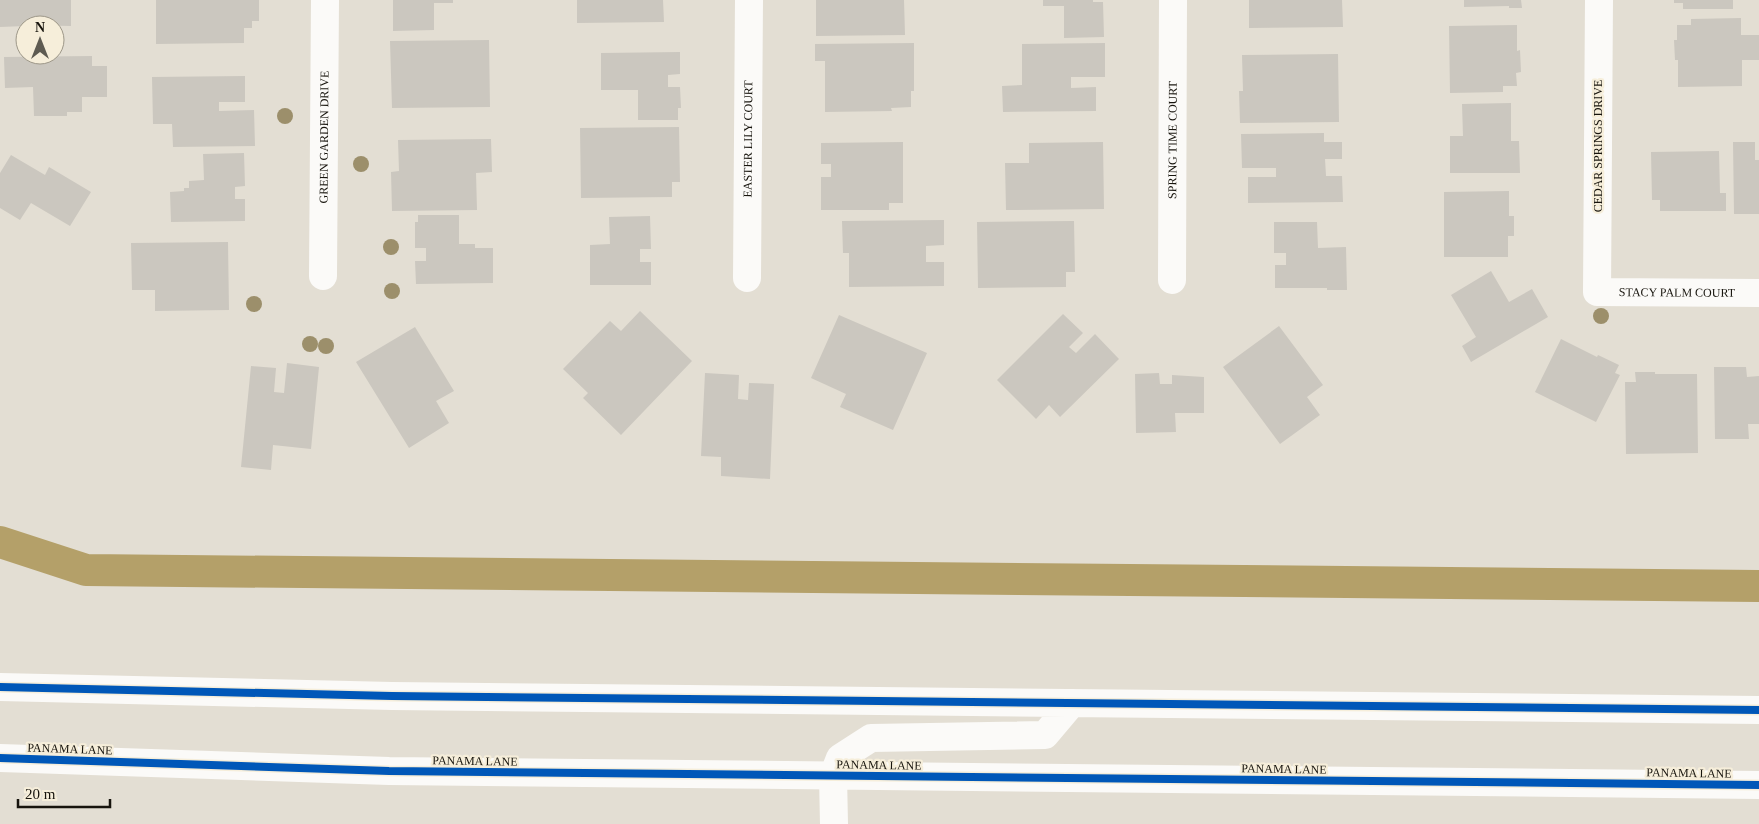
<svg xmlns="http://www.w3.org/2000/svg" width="1759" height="824" font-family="'Times New Roman',serif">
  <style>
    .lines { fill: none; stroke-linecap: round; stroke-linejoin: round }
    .canal { stroke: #b4a069; stroke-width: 32 }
    .building { fill: #cbc7bf }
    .minor { stroke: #fbfaf8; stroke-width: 28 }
    .major { stroke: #fbfaf8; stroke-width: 28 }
    .cycleway-casing { stroke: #f6eeda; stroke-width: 11 }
    .cycleway { stroke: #0057b8; stroke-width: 8 }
    .tree { fill: #9c8f6b }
    .labels { text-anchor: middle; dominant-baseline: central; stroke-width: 4.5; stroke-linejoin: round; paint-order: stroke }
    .street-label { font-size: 12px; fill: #17140d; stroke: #f6eeda }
  </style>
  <rect width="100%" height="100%" fill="#e3ded3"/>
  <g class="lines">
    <path class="canal" d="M 0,542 L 86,570 L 1759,586"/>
  </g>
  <path class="building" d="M 0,0 L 71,0 L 71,26 L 25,25 L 25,26 L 0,27 Z
    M 156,0 L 259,0 L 259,21 L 252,21 L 252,28 L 244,28 L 244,43 L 156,44 Z
    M 393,0 L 453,0 L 453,3 L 434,3 L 434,30 L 393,31 Z
    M 577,0 L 663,0 L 664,22 L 577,23 Z
    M 816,0 L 904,0 L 905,35 L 816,36 Z
    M 1043,0 L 1093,0 L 1093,2 L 1103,2 L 1104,37 L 1064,38 L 1064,6 L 1043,6 Z
    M 1249,0 L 1342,0 L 1343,27 L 1249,28 Z
    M 1464,0 L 1521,0 L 1522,8 L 1509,8 L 1509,6 L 1464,7 Z
    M 1674,0 L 1733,0 L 1733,9 L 1683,9 L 1683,3 L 1674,3 Z
    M 1741,18 L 1741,35 L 1759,35 L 1759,60 L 1742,60 L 1742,86 L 1678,87 L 1678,60 L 1675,60 L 1674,40 L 1677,40 L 1677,25 L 1691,25 L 1691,19 Z
    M 1517,25 L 1517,51 L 1520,50 L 1521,72 L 1516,73 L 1517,86 L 1503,86 L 1503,92 L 1450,93 L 1449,26 Z
    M 489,40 L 490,107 L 392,108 L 390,41 Z
    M 914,43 L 914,91 L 911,91 L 911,107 L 891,108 L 892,111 L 825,112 L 825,61 L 815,61 L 815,44 Z
    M 1105,43 L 1105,77 L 1071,77 L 1071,88 L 1096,87 L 1096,111 L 1003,112 L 1002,86 L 1022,85 L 1022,44 Z
    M 680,52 L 680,74 L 668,75 L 668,87 L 680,87 L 681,108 L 678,108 L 678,120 L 638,120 L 638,90 L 601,90 L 601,53 Z
    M 1338,54 L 1339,122 L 1240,123 L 1239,91 L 1243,91 L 1242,55 Z
    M 92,56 L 92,66 L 107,66 L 107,97 L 82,97 L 82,112 L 67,112 L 67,116 L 34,116 L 33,87 L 5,88 L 4,57 Z
    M 245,76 L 245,102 L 219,102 L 219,111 L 254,110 L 255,146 L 173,147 L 172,124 L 153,124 L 152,77 Z
    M 1511,103 L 1511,141 L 1519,141 L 1520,173 L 1450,173 L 1450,136 L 1463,136 L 1462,104 Z
    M 679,127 L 680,182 L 672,182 L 672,197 L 581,198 L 580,128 Z
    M 1324,133 L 1324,142 L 1342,142 L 1342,159 L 1325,159 L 1326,176 L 1342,176 L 1343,202 L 1248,203 L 1248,177 L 1276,177 L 1276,168 L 1242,168 L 1241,134 Z
    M 491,139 L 492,172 L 476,173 L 477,210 L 392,211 L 391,172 L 399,171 L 398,140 Z
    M 903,142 L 903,203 L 889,203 L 889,210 L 821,210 L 821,177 L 831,177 L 831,164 L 821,164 L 821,143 Z
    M 1103,142 L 1104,209 L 1006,210 L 1005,163 L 1029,163 L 1029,143 Z
    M 1733,142 L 1755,142 L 1755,160 L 1759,160 L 1759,214 L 1734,214 Z
    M 1719,151 L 1720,193 L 1726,193 L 1726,211 L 1660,211 L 1660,200 L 1652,200 L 1651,152 Z
    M 244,153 L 245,186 L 235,187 L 235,199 L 245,199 L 245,221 L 171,222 L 170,192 L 184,191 L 184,188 L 189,188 L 189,181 L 204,180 L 203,154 Z
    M 11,155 L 45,175 L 49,167 L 91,192 L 70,226 L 31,203 L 20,220 L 0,208 L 0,173 Z
    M 1509,191 L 1509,216 L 1514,216 L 1514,236 L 1508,236 L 1508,257 L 1444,257 L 1444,192 Z
    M 418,215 L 459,215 L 459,244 L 475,244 L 475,248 L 493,248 L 493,283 L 416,284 L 415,261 L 426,261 L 426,248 L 415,248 L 415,222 L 418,222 Z
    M 650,216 L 651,249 L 640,249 L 640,262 L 651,262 L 651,285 L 590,285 L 590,245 L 610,244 L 609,217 Z
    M 944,220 L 944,245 L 926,246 L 926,262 L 944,262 L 944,286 L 849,287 L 849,253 L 843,253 L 842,221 Z
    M 1074,221 L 1075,272 L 1066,272 L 1066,287 L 978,288 L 977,222 Z
    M 1274,222 L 1317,222 L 1318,248 L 1346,247 L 1347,290 L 1327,290 L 1327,288 L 1275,288 L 1275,265 L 1286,265 L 1286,253 L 1274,253 Z
    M 228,242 L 229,310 L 155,311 L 155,290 L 132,290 L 131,243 Z
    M 1491,271 L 1509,302 L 1532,289 L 1548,317 L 1471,362 L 1462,346 L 1476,337 L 1451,295 Z
    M 640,311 L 692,361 L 621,435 L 583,398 L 588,393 L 563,369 L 610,321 L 621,331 Z
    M 1063,314 L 1083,333 L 1069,347 L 1076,353 L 1095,334 L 1119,359 L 1060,417 L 1049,405 L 1036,419 L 997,380 Z
    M 839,315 L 927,353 L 893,430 L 840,407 L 846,394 L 811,378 Z
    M 1279,326 L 1323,385 L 1307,397 L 1320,415 L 1280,444 L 1223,367 Z
    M 415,327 L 454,391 L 436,401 L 449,423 L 409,448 L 356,362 Z
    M 1561,339 L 1597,357 L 1598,355 L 1619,365 L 1615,373 L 1620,375 L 1596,422 L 1535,392 Z
    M 287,363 L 319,367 L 311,449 L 273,445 L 271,470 L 241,467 L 251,366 L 276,368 L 274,392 L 284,393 Z
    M 1714,367 L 1746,367 L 1747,377 L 1759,376 L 1759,424 L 1748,424 L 1749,439 L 1715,439 Z
    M 1635,372 L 1655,372 L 1655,374 L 1697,374 L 1698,453 L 1626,454 L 1625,382 L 1636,382 Z
    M 705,373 L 739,375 L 738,399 L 748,400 L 749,383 L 774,384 L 770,479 L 721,476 L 721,457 L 701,456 Z
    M 1159,373 L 1160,384 L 1172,384 L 1172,375 L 1204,377 L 1204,413 L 1175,413 L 1176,432 L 1136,433 L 1135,374 Z"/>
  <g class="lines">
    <g class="minor">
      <path id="s1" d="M 1599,0 L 1597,292 L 1759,293"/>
      <path id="s2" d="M 323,276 L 325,0"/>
      <path id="s3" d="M 747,278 L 749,0"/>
      <path id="s4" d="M 1172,280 L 1173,0"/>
      <path d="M 833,776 L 834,824"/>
    </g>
    <path class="major" d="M 0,687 L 392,696 L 1759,710
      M 0,758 L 389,771 L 1759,785
      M 833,776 L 840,758 L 871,738 L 1045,735 L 1072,703"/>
    <defs>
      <path id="cycleway" d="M 0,687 L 392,696 L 1759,710
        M 0,758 L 389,771 L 1759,785"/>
    </defs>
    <use href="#cycleway" class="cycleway-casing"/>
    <use href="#cycleway" class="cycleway"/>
  </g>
  <g class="tree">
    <circle cx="285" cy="116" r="8"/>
    <circle cx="361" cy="164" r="8"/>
    <circle cx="391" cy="247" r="8"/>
    <circle cx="392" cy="291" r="8"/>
    <circle cx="254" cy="304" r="8"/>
    <circle cx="1601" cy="316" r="8"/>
    <circle cx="310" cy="344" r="8"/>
    <circle cx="326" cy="346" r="8"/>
  </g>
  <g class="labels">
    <g class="street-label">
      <text stroke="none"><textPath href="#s2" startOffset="139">GREEN GARDEN DRIVE</textPath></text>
      <text stroke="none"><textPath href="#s3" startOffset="139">EASTER LILY COURT</textPath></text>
      <text stroke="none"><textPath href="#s4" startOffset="140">SPRING TIME COURT</textPath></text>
      <text transform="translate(1598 146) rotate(-90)">CEDAR SPRINGS DRIVE</text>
      <text stroke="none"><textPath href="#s1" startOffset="372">STACY PALM COURT</textPath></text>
      <text transform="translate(70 749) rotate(2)">PANAMA LANE</text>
      <text transform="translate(475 761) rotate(1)">PANAMA LANE</text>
      <text transform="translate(879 765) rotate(1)">PANAMA LANE</text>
      <text transform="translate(1284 769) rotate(1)">PANAMA LANE</text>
      <text transform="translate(1689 773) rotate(1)">PANAMA LANE</text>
    </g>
  </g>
  <g transform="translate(40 40)"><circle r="24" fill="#f6eeda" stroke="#9d9788"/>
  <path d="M0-4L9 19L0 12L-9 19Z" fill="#5e5b52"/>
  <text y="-8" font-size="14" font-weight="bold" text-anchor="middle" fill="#17140d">N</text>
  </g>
  <path d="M18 799v8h92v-8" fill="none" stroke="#17140d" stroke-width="2.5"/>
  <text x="25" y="799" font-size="15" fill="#17140d" stroke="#f6eeda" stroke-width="4" paint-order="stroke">20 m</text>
</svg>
